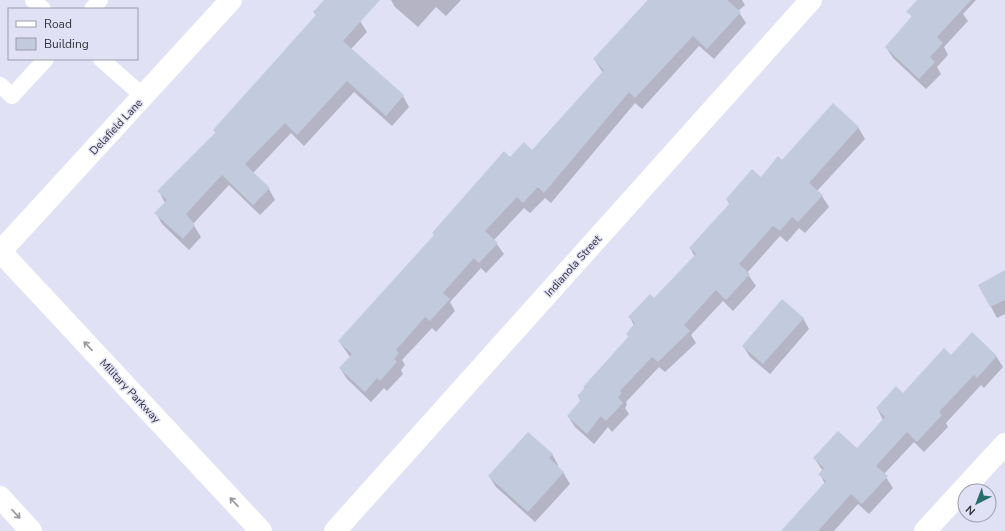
<svg xmlns="http://www.w3.org/2000/svg" width="1005" height="531" font-family="'Nunito Sans',sans-serif">
  <style>
    .shadow { fill: #0003 }
    .building { fill: #c2cade }
    .lines { fill: none; stroke-linecap: round; stroke-linejoin: round }
    .service { stroke: #fff; stroke-width: 16 }
    .minor { stroke: #fff; stroke-width: 22 }
    .secondary { stroke: #fff; stroke-width: 22 }
    .oneway { stroke: #9a9a9e }
    .labels { text-anchor: middle; dominant-baseline: central; stroke-width: 3; stroke-linejoin: round; paint-order: stroke }
    .street-label { font-size: 11px; fill: #34343c; stroke: #e1e1f6 }
  </style>
  <rect width="100%" height="100%" fill="#e1e1f6"/>
  <path class="shadow" d="M 331,0 L 337,0 L 360,21 L 367,32 L 351,49 L 403,96 L 409,107 L 392,126 L 354,92 L 304,146 L 291,133 L 253,173 L 269,189 L 275,200 L 260,215 L 229,185 L 193,224 L 201,237 L 189,250 L 162,224 L 156,213 L 165,203 L 159,191 L 216,133 L 214,130 Z
    M 391,0 L 461,0 L 446,16 L 436,7 L 418,27 L 395,7 Z
    M 648,0 L 742,0 L 745,5 L 738,11 L 746,23 L 714,59 L 699,46 L 642,109 L 635,103 L 551,203 L 545,198 L 530,213 L 524,208 L 494,240 L 504,254 L 486,273 L 481,268 L 450,302 L 455,311 L 436,332 L 432,328 L 402,360 L 405,365 L 401,370 L 403,374 L 387,391 L 384,388 L 371,402 L 347,379 L 340,368 L 350,357 L 339,341 L 510,158 L 532,151 L 603,73 L 594,59 Z
    M 925,0 L 976,0 L 963,14 L 968,21 L 944,47 L 948,55 L 937,67 L 941,74 L 926,89 L 893,58 L 886,47 L 912,17 L 911,15 Z
    M 858,127 L 865,139 L 817,191 L 822,196 L 829,207 L 805,233 L 799,228 L 787,242 L 780,236 L 747,273 L 756,286 L 733,311 L 723,301 L 691,335 L 696,343 L 665,372 L 659,367 L 626,402 L 627,405 L 625,408 L 629,414 L 612,432 L 608,427 L 594,444 L 575,427 L 568,416 L 581,402 L 578,396 L 629,337 L 627,334 L 634,326 L 630,317 L 655,299 L 695,257 L 690,248 L 730,205 L 727,200 L 761,178 L 782,161 Z
    M 1005,271 L 1005,314 L 997,318 L 991,307 Z
    M 803,318 L 809,329 L 770,374 L 750,357 L 743,346 Z
    M 996,356 L 1003,367 L 984,388 L 981,385 L 946,423 L 948,427 L 924,452 L 914,442 L 884,474 L 893,488 L 869,514 L 858,504 L 834,531 L 782,531 L 825,484 L 820,474 L 823,471 L 814,458 L 857,449 L 883,420 L 877,408 L 903,394 L 951,357 Z
    M 552,454 L 558,465 L 557,467 L 563,472 L 570,484 L 535,522 L 496,487 L 489,476 Z"/>
  <path class="building" d="M 324,0 L 380,0 L 343,41 L 404,95 L 386,116 L 347,81 L 297,135 L 285,123 L 245,164 L 270,188 L 253,205 L 222,175 L 186,214 L 195,225 L 183,239 L 154,213 L 167,200 L 157,191 L 216,132 L 213,130 L 316,15 L 313,12 Z
    M 648,0 L 727,0 L 741,12 L 707,49 L 693,36 L 635,98 L 629,92 L 544,193 L 538,187 L 523,203 L 517,197 L 485,231 L 498,243 L 479,263 L 474,258 L 443,293 L 450,299 L 430,321 L 425,317 L 396,350 L 399,353 L 394,359 L 397,362 L 380,381 L 377,378 L 365,392 L 339,368 L 352,354 L 338,341 L 434,235 L 432,233 L 504,151 L 510,157 L 524,142 L 532,150 L 604,70 L 593,59 Z
    M 917,0 L 971,0 L 937,37 L 943,43 L 930,57 L 935,62 L 919,79 L 885,47 L 912,16 L 906,12 Z
    M 833,103 L 859,127 L 809,183 L 823,195 L 798,222 L 792,217 L 780,231 L 773,226 L 739,264 L 750,274 L 726,300 L 716,290 L 684,325 L 690,331 L 658,362 L 652,357 L 620,391 L 622,393 L 618,397 L 623,403 L 606,421 L 601,416 L 587,434 L 567,416 L 581,400 L 577,396 L 585,388 L 583,387 L 629,336 L 626,334 L 635,323 L 628,317 L 650,294 L 654,298 L 696,254 L 689,248 L 730,203 L 726,199 L 752,169 L 761,177 L 778,156 L 782,160 Z
    M 1005,270 L 1005,300 L 990,307 L 978,285 Z
    M 782,299 L 804,318 L 763,364 L 742,346 Z
    M 972,332 L 997,356 L 977,378 L 974,375 L 939,412 L 942,415 L 917,442 L 907,432 L 876,466 L 888,476 L 862,504 L 851,494 L 818,531 L 781,531 L 826,481 L 818,474 L 824,468 L 813,458 L 838,431 L 857,448 L 885,417 L 876,408 L 896,386 L 903,393 L 944,348 L 951,355 Z
    M 528,432 L 553,454 L 549,458 L 564,472 L 528,512 L 488,476 Z"/>
  <g class="lines">
    <path class="service" d="M 33,0 L 43,9
      M 92,9 L 100,0
      M 101,59 L 144,97
      M 0,85 L 12,96 L 46,59"/>
    <path class="minor" d="M 0,252 L 231,0
      M 335,531 L 811,0
      M 925,531 L 1005,444"/>
    <path class="secondary" d="M 0,251 L 261,531
      M 0,497 L 31,531"/>
  </g>
  <defs><path id="oneway-shaft" d="M-6 0H5M1.5-3L5.5 0L1.5 3" fill="none" stroke-width="1.6" stroke-linecap="round" stroke-linejoin="round"/></defs>
  <g class="oneway">
    <use href="#oneway-shaft" transform="translate(88 346) rotate(-133)"/>
    <use href="#oneway-shaft" transform="translate(234 502) rotate(-133)"/>
    <use href="#oneway-shaft" transform="translate(16 514) rotate(47)"/>
  </g>
  <g class="labels">
    <g class="street-label">
      <text transform="translate(116 127) rotate(-47)">Delafield Lane</text>
      <text transform="translate(573 266) rotate(-48)">Indianola Street</text>
      <text transform="translate(130 391) rotate(47)">Military Parkway</text>
    </g>
  </g>
  <rect x="8" y="8" width="130" height="52" fill="#e1e1f6" stroke="#9c9cac"/>
  <rect x="16" y="21" width="20" height="6" fill="#ffffff" stroke="#9c9cac"/>
  <text x="44" y="28" font-size="12" fill="#34343c">Road</text>
  <rect x="16" y="38" width="20" height="12" fill="#c2cade" stroke="#9c9cac"/>
  <text x="44" y="48" font-size="12" fill="#34343c">Building</text>
  <g transform="translate(977 503) rotate(222)"><circle r="19" fill="#e1e1f6" stroke="#9c9cac"/>
  <path d="M0-3L7 15L0 10L-7 15Z" fill="#25706d"/>
  <text y="-6" font-size="11" font-weight="bold" text-anchor="middle" fill="#34343c">N</text>
  </g>
</svg>
